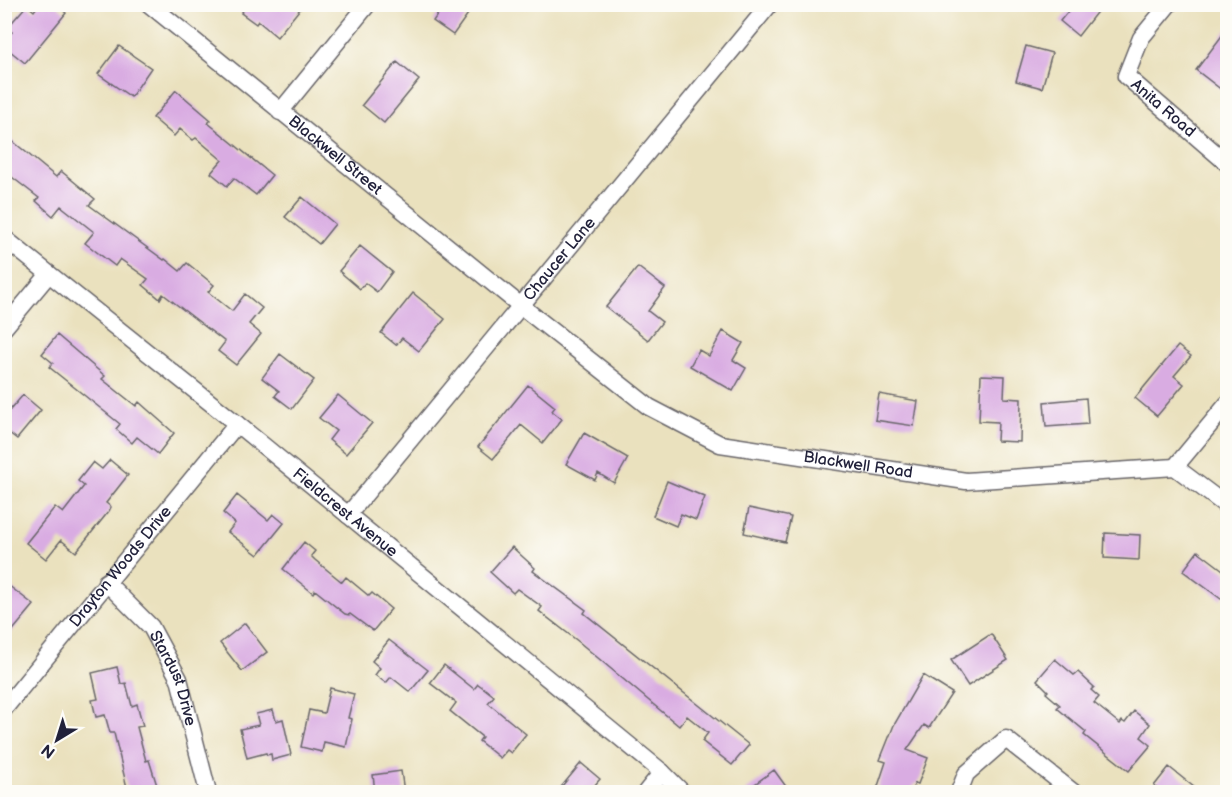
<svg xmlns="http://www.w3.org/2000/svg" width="1232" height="797" font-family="'Balsamiq Sans',sans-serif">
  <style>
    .building { fill: #d9ace2 }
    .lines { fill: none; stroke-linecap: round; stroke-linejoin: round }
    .minor-casing { stroke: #686569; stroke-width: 19 }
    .minor { stroke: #fff; stroke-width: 16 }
    .labels { text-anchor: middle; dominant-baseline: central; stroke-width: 6; stroke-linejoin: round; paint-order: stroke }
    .street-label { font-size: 16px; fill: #22223b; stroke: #fdfcf7 }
  </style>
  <rect width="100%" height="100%" fill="#fdfcf7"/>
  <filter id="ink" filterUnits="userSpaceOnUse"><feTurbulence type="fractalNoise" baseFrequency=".0167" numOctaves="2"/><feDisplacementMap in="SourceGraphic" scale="12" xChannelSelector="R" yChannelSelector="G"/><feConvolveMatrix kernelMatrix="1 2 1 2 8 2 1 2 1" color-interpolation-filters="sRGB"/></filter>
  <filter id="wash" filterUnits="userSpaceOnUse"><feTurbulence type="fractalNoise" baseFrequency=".008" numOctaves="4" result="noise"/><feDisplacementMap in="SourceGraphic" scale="24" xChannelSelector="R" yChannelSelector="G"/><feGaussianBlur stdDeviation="1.35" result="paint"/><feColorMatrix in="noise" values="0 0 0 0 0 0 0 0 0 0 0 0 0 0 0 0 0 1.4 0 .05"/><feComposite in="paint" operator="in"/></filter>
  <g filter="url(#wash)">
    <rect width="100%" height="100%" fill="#eae1be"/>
    <g id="blocks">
      <path class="building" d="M 39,4 L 56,4 L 66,13 L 25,63 L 4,46 L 4,40 L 12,32 L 7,28 L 27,5 L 34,11 Z
        M 248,4 L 304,4 L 277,37 L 258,21 L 256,24 L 241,13 Z
        M 445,4 L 475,4 L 453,35 L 433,21 Z
        M 1074,4 L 1103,4 L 1078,36 L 1060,21 Z
        M 1227,29 L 1227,94 L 1196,70 Z
        M 119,46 L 151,68 L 131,97 L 98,74 Z
        M 1026,46 L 1052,53 L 1042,88 L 1016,81 Z
        M 397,62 L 419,80 L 384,123 L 362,105 Z
        M 176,90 L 211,120 L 208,123 L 272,175 L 256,195 L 234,178 L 227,186 L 211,173 L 222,160 L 196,138 L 193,140 L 180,129 L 174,136 L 153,118 Z
        M 4,134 L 56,177 L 61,171 L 95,199 L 89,205 L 164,260 L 165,259 L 180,271 L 187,263 L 214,285 L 208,292 L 232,311 L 245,294 L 262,308 L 249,324 L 261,334 L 236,365 L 218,351 L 225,342 L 163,294 L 160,299 L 143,285 L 148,279 L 120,259 L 115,266 L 85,243 L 94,232 L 61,206 L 53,216 L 36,201 L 39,198 L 4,171 Z
        M 302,197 L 335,224 L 319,244 L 285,217 Z
        M 360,246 L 392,272 L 377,292 L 365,283 L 360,289 L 339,271 Z
        M 638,267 L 665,288 L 648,311 L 662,322 L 648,340 L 606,307 Z
        M 413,293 L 445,319 L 419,351 L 402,338 L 396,345 L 381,333 Z
        M 723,331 L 743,343 L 733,360 L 746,368 L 733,391 L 690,366 L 699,350 L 709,356 Z
        M 57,335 L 105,376 L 102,379 L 136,406 L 139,402 L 174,433 L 158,454 L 137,437 L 132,443 L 116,429 L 120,424 L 49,367 L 53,363 L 42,354 Z
        M 1178,346 L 1191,356 L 1174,376 L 1184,384 L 1157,416 L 1135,398 Z
        M 280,354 L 314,380 L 292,409 L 275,396 L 279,391 L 262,378 Z
        M 981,375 L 1005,376 L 1004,398 L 1021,399 L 1020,442 L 997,441 L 998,422 L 979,421 Z
        M 528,385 L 555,407 L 552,411 L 562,419 L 543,443 L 521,425 L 493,459 L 478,447 Z
        M 879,394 L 918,401 L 914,426 L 875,420 Z
        M 23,395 L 41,410 L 17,439 L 4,429 L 4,417 Z
        M 338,395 L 372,423 L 346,454 L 329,440 L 336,431 L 319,418 Z
        M 1086,398 L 1088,424 L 1046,427 L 1044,402 Z
        M 584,433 L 628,458 L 614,483 L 598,473 L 595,480 L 566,464 Z
        M 110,460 L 128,475 L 106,503 L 111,507 L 109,511 L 76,552 L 61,540 L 46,559 L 26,543 L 55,507 L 63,513 L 84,486 L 78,481 L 93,462 L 102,469 Z
        M 667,481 L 705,497 L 696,520 L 681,514 L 676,526 L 653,516 Z
        M 237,495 L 268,520 L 273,514 L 284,523 L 258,555 L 228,532 L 235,523 L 223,513 Z
        M 749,508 L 791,517 L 785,542 L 744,533 Z
        M 1105,533 L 1140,535 L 1139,560 L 1104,558 Z
        M 304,542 L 315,551 L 311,556 L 315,560 L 342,582 L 346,577 L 369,596 L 372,593 L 391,609 L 373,631 L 350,614 L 349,615 L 345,614 L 315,590 L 313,593 L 283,569 Z
        M 512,547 L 535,568 L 533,571 L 586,610 L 584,613 L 749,745 L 732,765 L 702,741 L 708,733 L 687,716 L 679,726 L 579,642 L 539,611 L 542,607 L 517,589 L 513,593 L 490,572 Z
        M 1198,551 L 1227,573 L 1227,591 L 1221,599 L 1183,571 Z
        M 4,582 L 34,605 L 4,641 Z
        M 245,623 L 267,652 L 242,671 L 220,643 Z
        M 991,634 L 1008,660 L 968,686 L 951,660 Z
        M 389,640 L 428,670 L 410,692 L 391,677 L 386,683 L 375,675 L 380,668 L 372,661 Z
        M 1055,659 L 1074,675 L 1078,672 L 1094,687 L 1091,690 L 1099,697 L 1094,703 L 1120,724 L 1122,721 L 1125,723 L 1134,711 L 1150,724 L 1141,737 L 1151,745 L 1129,771 L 1084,735 L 1086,732 L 1057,708 L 1060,705 L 1046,693 L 1048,691 L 1037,680 Z
        M 444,665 L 474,689 L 478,684 L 485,689 L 494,696 L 488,703 L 526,734 L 511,753 L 507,750 L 500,758 L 479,741 L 482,737 L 450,711 L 456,703 L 430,683 Z
        M 117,667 L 121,684 L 126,683 L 132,706 L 137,704 L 143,726 L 137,727 L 146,761 L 149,760 L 159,792 L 128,792 L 114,733 L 110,733 L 105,715 L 96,717 L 92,700 L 98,699 L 92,673 Z
        M 923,675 L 952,693 L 929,728 L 924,725 L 907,750 L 928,758 L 918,784 L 915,783 L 911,792 L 876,792 L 886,762 L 880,760 L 894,725 Z
        M 330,688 L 354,694 L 348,718 L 352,719 L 346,747 L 324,742 L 322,752 L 301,747 L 309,710 L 324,713 Z
        M 273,710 L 276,721 L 283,719 L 291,755 L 272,760 L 271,754 L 267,755 L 266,753 L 247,758 L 240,729 L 259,725 L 256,714 Z
        M 581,763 L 600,779 L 589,792 L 557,792 Z
        M 1169,767 L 1200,792 L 1161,792 L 1154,786 Z
        M 774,770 L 790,792 L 744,792 Z
        M 401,771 L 404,792 L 375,792 L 373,775 Z"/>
    </g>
  </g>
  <g filter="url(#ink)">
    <use href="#blocks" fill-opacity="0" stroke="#686569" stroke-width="1.5"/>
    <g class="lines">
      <defs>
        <g id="minor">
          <path id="s1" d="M 149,4 L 521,306 L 649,407 L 720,444 L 966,481 L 1175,467 L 1228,507"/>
          <path id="s2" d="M 1169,4 L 1141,38 L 1126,76 L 1228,164"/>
          <path d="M 280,112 L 368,4"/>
          <path id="s3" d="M 4,238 L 237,424 L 662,772 L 682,792"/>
          <path d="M 4,328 L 49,274"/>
          <path d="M 1175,467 L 1228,403"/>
          <path id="s4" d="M 348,515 L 770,4"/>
          <path id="s5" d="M 106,582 L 151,627 L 179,679 L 208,792"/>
          <path id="s6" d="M 4,709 L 237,424"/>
          <path d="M 646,792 L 662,772"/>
          <path d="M 959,792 L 966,774 L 1006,739 L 1073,792"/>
        </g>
      </defs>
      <use href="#minor" class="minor-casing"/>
      <use href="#minor" class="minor"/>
    </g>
  </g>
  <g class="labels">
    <g class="street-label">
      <text stroke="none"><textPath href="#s2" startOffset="134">Anita Road</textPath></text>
      <text stroke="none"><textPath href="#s1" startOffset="240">Blackwell Street</textPath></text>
      <text stroke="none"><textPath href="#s4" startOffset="332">Chaucer Lane</textPath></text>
      <text stroke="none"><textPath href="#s1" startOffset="862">Blackwell Road</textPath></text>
      <text stroke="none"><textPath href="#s3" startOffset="438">Fieldcrest Avenue</textPath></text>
      <text stroke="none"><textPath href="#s6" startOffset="184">Drayton Woods Drive</textPath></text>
      <text stroke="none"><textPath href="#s5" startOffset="120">Stardust Drive</textPath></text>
    </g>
  </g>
  <rect width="1232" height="797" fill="none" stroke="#fdfcf7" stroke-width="24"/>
  <g transform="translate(57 740) rotate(218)" stroke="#fdfcf7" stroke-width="4.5" paint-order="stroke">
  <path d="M0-4.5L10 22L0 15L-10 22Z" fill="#22223b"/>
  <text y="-9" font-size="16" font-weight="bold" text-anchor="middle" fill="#22223b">N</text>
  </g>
</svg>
